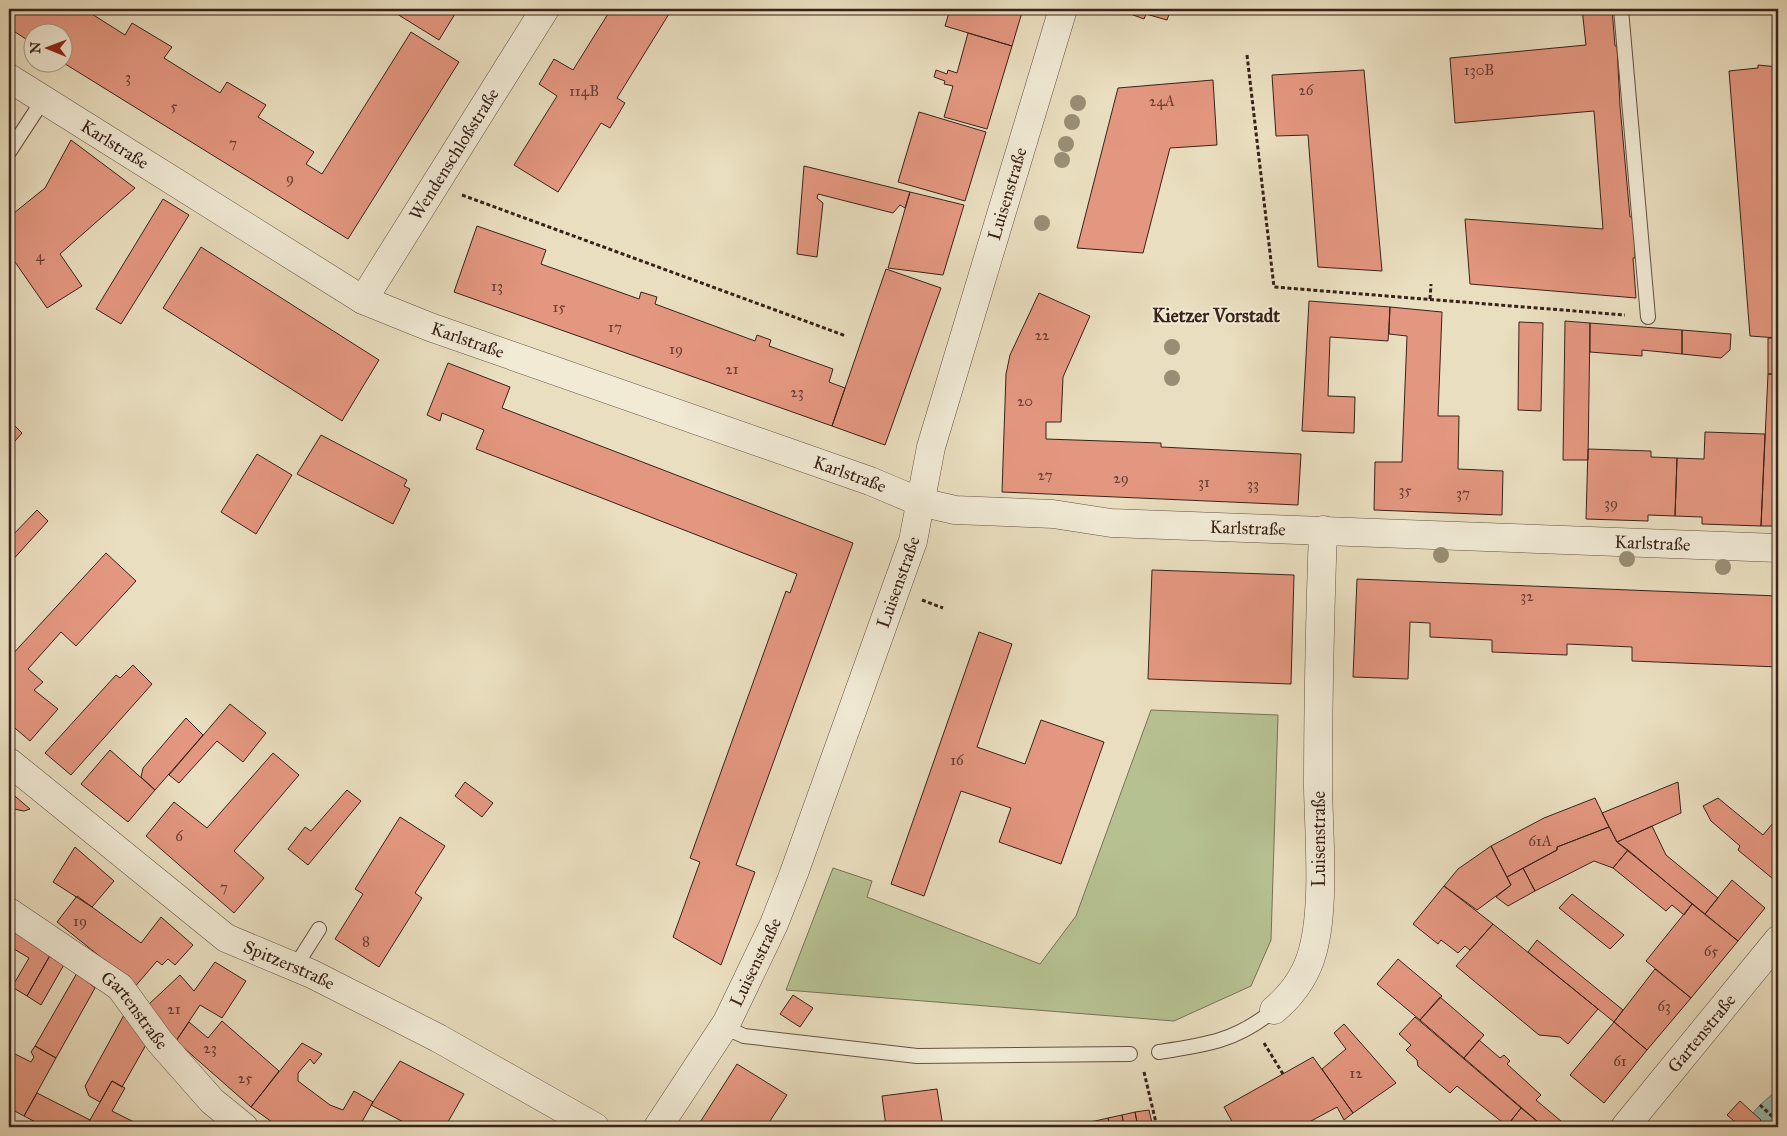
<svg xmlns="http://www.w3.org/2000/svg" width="1787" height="1136" font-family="'IM FELL Great Primer',serif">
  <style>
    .green { fill: #b6c192; stroke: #787256 }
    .water { fill: #97bcb4; stroke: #717e76 }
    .building { fill: #e49780; stroke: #392219 }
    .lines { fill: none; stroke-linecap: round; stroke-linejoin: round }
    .lane-casing { stroke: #655142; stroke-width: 16 }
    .street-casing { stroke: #655142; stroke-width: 29 }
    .path { stroke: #392219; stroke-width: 3; stroke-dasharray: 4 2.5; stroke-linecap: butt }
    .lane { stroke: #f1ead5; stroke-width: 14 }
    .street { stroke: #f1ead5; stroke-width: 28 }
    .tree { fill: #998d74 }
    .labels { text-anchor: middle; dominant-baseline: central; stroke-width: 4; stroke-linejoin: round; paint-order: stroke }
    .number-label { font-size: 15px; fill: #643f33 }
    .street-label { font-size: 18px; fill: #392219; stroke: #f1ead5 }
    .neighbourhood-label { font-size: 19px; font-weight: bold; fill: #392219; stroke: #f1ead5 }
  </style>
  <rect width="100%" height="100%" fill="#e9debf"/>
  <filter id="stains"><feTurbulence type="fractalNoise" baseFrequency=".004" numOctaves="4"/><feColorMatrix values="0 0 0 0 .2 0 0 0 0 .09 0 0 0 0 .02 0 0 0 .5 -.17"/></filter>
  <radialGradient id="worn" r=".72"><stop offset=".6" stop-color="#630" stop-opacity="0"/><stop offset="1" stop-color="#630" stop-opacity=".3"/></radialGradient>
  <path class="green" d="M 1151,710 L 1278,715 L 1271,940 L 1251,986 L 1174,1021 L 786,990 L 833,868 L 872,881 L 867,897 L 1040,964 L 1076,916 Z"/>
  <path class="water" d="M 1778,1089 L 1778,1127 L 1740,1127 L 1760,1105 Z"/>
  <path class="building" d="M 9,9 L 84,9 L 125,35 L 132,23 L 172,47 L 164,58 L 220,93 L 227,82 L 266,105 L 258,117 L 314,152 L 306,164 L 322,174 L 411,32 L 459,62 L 348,239 L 62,62 L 62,32 L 32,32 L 32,43 L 9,28 Z
    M 389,9 L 458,9 L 439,40 Z
    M 611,9 L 672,9 L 617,98 L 625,103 L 610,128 L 601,123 L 558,192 L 514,165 L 557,96 L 539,84 L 554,59 L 573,70 Z
    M 950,9 L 1023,9 L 1012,46 L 945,26 Z
    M 1117,9 L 1171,9 L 1167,20 L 1146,14 L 1144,19 Z
    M 1582,9 L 1612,9 L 1615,46 L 1617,46 L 1620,106 L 1630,217 L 1632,217 L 1635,236 L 1635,258 L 1633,258 L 1636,298 L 1470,284 L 1465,219 L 1603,229 L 1594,111 L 1455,123 L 1450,58 L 1586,45 Z
    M 968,33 L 1012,46 L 987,129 L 944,117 L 953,86 L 944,84 L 945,81 L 934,77 L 936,70 L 947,74 L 948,70 L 957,73 Z
    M 1758,65 L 1778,67 L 1778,338 L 1750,336 L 1729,71 L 1758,68 Z
    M 1364,70 L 1382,271 L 1318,267 L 1308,135 L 1276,136 L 1272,75 Z
    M 1213,80 L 1217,145 L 1170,148 L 1143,253 L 1077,248 L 1118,88 Z
    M 919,112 L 986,132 L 965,201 L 898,182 Z
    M 71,140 L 135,188 L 60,254 L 82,286 L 47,308 L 15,262 L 9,268 L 9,217 L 45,188 Z
    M 804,166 L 910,192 L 905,208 L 900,205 L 893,213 L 818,194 L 817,198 L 823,203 L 817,257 L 797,254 Z
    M 910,192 L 964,205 L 943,275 L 888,268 Z
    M 163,199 L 189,215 L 121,324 L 96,309 Z
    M 477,226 L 546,250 L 541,264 L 639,299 L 641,292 L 657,297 L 655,304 L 755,341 L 757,335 L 771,340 L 769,346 L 833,369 L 829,382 L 845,388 L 832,426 L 454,292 Z
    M 201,247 L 379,360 L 342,421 L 163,308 Z
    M 886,269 L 941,288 L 885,445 L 832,426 Z
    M 1039,293 L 1090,316 L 1063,377 L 1061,422 L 1046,422 L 1046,439 L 1161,443 L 1161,447 L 1301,454 L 1298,505 L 1002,492 L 1006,374 L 1010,355 Z
    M 1309,301 L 1390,307 L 1388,341 L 1330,337 L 1328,396 L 1355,397 L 1354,433 L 1302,431 Z
    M 1390,307 L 1442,312 L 1438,416 L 1459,416 L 1458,469 L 1503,471 L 1502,515 L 1374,510 L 1375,462 L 1402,462 L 1407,336 L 1389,334 Z
    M 1565,321 L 1590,323 L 1588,460 L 1563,460 Z
    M 1519,322 L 1543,323 L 1541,411 L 1518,410 Z
    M 1590,323 L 1682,330 L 1682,354 L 1642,350 L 1642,356 L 1590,352 Z
    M 1682,330 L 1731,334 L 1730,350 L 1721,358 L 1682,354 Z
    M 1768,338 L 1778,338 L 1778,374 L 1768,374 Z
    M 448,363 L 510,387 L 502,408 L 853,543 L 736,865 L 755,872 L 721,965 L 673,937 L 700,862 L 690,858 L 786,591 L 790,593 L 797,574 L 476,449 L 484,430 L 442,413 L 440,421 L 427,415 Z
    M 1768,374 L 1778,374 L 1778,526 L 1761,526 Z
    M 9,420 L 22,433 L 9,448 Z
    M 1705,432 L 1765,434 L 1761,526 L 1702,524 L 1702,517 L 1675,516 L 1677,458 L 1704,459 Z
    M 321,435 L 407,480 L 404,486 L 410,489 L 393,524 L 297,474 Z
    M 1588,449 L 1651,451 L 1651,457 L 1677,458 L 1675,516 L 1648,515 L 1648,521 L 1586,519 Z
    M 257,454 L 292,475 L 256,534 L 221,512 Z
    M 37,510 L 48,521 L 9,564 L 9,539 Z
    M 106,553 L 136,581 L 76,646 L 61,632 L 28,669 L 43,682 L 34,690 L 58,709 L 30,741 L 9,723 L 9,658 Z
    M 1152,570 L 1294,575 L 1291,684 L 1148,679 Z
    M 1357,579 L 1778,596 L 1778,667 L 1632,661 L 1632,647 L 1567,644 L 1567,655 L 1492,652 L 1492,640 L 1430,637 L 1430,623 L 1410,622 L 1408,679 L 1353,677 Z
    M 979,632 L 1012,644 L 977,747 L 1025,764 L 1041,720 L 1104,742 L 1061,864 L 999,842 L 1011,808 L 961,791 L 924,896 L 891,884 Z
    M 133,665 L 152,684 L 71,775 L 45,753 L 116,675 L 120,678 Z
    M 230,704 L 266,733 L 243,762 L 217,741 L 179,783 L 169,775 Z
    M 186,718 L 203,735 L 155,790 L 141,777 L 143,768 Z
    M 110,750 L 155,790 L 128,822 L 81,784 Z
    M 273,753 L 299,775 L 234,851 L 264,878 L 234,913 L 146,836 L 174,802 L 207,828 Z
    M 465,782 L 493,803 L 482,817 L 455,796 Z
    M 1678,782 L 1681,813 L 1617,842 L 1602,813 Z
    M 347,790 L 361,801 L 308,865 L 288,849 L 305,827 L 311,831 Z
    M 9,791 L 30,809 L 24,811 L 9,808 Z
    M 1595,798 L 1609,827 L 1557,847 L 1557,850 L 1507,877 L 1491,846 L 1544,818 Z
    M 1718,798 L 1763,835 L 1773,823 L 1778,827 L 1778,883 L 1738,850 L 1740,846 L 1711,821 L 1703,806 Z
    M 400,817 L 445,846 L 415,893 L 422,898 L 379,967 L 335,939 L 363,894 L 355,889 Z
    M 1652,826 L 1666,855 L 1718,898 L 1705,914 L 1617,842 Z
    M 1609,827 L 1617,842 L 1628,850 L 1613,868 L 1594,861 L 1535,891 L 1523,868 L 1557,850 L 1557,847 Z
    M 1491,846 L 1511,885 L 1477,910 L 1444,886 L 1458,869 Z
    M 75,847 L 114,881 L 92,907 L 53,882 Z
    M 1628,850 L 1692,904 L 1684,915 L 1672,905 L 1666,911 L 1613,868 Z
    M 1523,868 L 1535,891 L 1508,906 L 1496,897 L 1511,885 L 1507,877 Z
    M 1732,880 L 1765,908 L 1738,941 L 1705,914 Z
    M 1444,886 L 1493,924 L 1470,950 L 1465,946 L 1458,953 L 1441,940 L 1438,944 L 1413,924 Z
    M 1572,894 L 1624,935 L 1610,949 L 1559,908 Z
    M 77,896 L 141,943 L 161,917 L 193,945 L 175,965 L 168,959 L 162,965 L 157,961 L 133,989 L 118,971 L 57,922 Z
    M 1692,904 L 1738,941 L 1691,998 L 1646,961 Z
    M 1493,924 L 1598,1009 L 1568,1044 L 1560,1037 L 1539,1035 L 1456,966 Z
    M 9,925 L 53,950 L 27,996 L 12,987 L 29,958 L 9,946 Z
    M 1537,940 L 1623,1010 L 1614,1022 L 1528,952 Z
    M 53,950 L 65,963 L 41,1005 L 27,996 Z
    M 1398,959 L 1442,996 L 1420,1020 L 1377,984 Z
    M 215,962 L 246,981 L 222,1018 L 200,1005 L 176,1041 L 147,1006 L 180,975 L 194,991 Z
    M 1655,969 L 1691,998 L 1647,1050 L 1614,1022 Z
    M 77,973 L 95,988 L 56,1058 L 35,1046 Z
    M 793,995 L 813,1008 L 800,1027 L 780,1014 Z
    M 1440,997 L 1484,1035 L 1464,1058 L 1420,1020 Z
    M 124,1015 L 147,1043 L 122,1087 L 112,1081 L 100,1102 L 89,1096 L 85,1086 Z
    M 1415,1017 L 1521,1108 L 1507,1126 L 1457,1086 L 1450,1093 L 1418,1066 L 1417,1060 L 1406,1050 L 1411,1045 L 1399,1034 Z
    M 222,1021 L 279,1071 L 251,1107 L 176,1041 L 189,1022 L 208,1038 Z
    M 1614,1022 L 1647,1050 L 1604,1103 L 1570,1075 Z
    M 1344,1024 L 1396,1083 L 1353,1113 L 1322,1069 L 1346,1049 L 1334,1033 Z
    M 1479,1040 L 1500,1058 L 1504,1055 L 1510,1061 L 1507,1064 L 1541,1095 L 1536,1100 L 1568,1127 L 1544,1127 L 1464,1058 Z
    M 302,1043 L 322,1054 L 314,1064 L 310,1059 L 298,1073 L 298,1081 L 330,1105 L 343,1110 L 354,1091 L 373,1102 L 359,1127 L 279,1127 L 251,1107 Z
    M 35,1046 L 56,1058 L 24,1116 L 9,1108 L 9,1051 L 31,1062 L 34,1057 L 31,1052 Z
    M 1313,1057 L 1353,1113 L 1344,1120 L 1337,1107 L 1300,1127 L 1235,1127 L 1224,1107 Z
    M 400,1061 L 464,1094 L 445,1127 L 413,1127 L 371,1105 Z
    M 737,1064 L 787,1095 L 766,1127 L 697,1127 Z
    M 112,1081 L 125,1088 L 112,1111 L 144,1127 L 86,1127 Z
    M 937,1089 L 943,1127 L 886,1127 L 882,1096 Z
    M 37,1093 L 90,1120 L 86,1127 L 45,1127 L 24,1116 Z
    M 1740,1101 L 1761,1120 L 1754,1127 L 1741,1127 L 1727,1115 Z
    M 1521,1108 L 1544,1127 L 1507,1126 Z
    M 1149,1110 L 1153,1127 L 1138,1127 L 1135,1112 Z
    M 1135,1112 L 1138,1127 L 1124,1127 L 1122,1115 Z
    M 1122,1115 L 1124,1127 L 1110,1127 L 1108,1118 Z
    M 1108,1118 L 1110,1127 L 1096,1127 L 1095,1121 Z
    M 1095,1121 L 1096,1127 L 1083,1127 L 1082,1123 Z
    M 1082,1123 L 1083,1127 L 1069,1127 L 1069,1126 Z"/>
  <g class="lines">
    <defs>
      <path id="lane" d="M 1621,9 L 1648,317
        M 9,152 L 43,100
        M 295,967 L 319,929
        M 724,1027 L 744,1036 L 917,1056 L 1130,1054
        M 1159,1052 C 1206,1045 1236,1041 1274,1010"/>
      <g id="street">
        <path id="s1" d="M 9,78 L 363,300 L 430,327 L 870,481 L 920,502 L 955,510 L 1053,514 L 1111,523 L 1778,548"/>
        <path id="s2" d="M 363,300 L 545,9"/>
        <path id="s3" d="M 9,762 L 226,938 L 312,974 L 438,1038 L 595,1127"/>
        <path id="s4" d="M 9,912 L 120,987 L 160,1042 L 212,1101 L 244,1127"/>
        <path d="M 1274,1010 C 1293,994 1307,974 1313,950 C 1325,905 1319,836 1318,788 C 1318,702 1320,616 1323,530"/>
        <path id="s5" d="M 658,1127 L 727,1022 L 774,924 L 794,873 L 913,541 L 931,447 L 1063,9"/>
        <path id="s6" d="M 1625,1127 L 1778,940"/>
      </g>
    </defs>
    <use href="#lane" class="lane-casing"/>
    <use href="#street" class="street-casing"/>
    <path class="path" d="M 1247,55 L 1274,287 L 1625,315
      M 462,195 L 846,336
      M 1430,299 L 1431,284
      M 922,600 L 943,608
      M 1264,1043 L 1283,1074
      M 1144,1072 L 1157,1127
      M 1760,1105 L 1778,1122
      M 9,1122 L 18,1127
      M 1310,1122 L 1312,1127"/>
    <use href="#lane" class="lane"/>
    <use href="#street" class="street"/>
  </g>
  <g class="tree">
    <circle cx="1078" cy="103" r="8"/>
    <circle cx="1072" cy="122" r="8"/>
    <circle cx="1066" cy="144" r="8"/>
    <circle cx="1062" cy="160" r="8"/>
    <circle cx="1042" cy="223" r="8"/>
    <circle cx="1172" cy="347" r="8"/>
    <circle cx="1172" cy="378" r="8"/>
    <circle cx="1441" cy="555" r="8"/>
    <circle cx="1627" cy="559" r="8"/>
    <circle cx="1723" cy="567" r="8"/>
  </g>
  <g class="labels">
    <g class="number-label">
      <text x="1479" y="70">130B</text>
      <text x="128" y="77">3</text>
      <text x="1306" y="90">26</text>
      <text x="584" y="91">114B</text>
      <text x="1162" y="101">24A</text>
      <text x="174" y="106">5</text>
      <text x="233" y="143">7</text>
      <text x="290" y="178">9</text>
      <text x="40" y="256">4</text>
      <text x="497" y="286">13</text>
      <text x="559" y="307">15</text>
      <text x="615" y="327">17</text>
      <text x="1042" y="335">22</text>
      <text x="676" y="349">19</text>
      <text x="732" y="369">21</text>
      <text x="797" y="392">23</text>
      <text x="1025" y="401">20</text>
      <text x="1045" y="475">27</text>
      <text x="1121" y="478">29</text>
      <text x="1204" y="482">31</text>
      <text x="1253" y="484">33</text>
      <text x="1405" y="490">35</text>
      <text x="1463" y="493">37</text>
      <text x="1611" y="503">39</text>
      <text x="1527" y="596">32</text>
      <text x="957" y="760">16</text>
      <text x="179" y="836">6</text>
      <text x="1540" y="841">61A</text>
      <text x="224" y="887">7</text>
      <text x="80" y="921">19</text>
      <text x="366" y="941">8</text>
      <text x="1711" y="951">65</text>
      <text x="1664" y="1006">63</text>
      <text x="174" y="1009">21</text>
      <text x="210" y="1048">23</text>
      <text x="1620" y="1061">61</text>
      <text x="1356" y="1073">12</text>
      <text x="245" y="1078">25</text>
    </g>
    <g class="street-label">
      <text stroke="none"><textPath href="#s1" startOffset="125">Karlstraße</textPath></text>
      <text stroke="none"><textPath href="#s2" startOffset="172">Wendenschloßstraße</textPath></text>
      <text stroke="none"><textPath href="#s5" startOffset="1002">Luisenstraße</textPath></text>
      <text stroke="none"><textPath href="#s1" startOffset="530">Karlstraße</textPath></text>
      <text stroke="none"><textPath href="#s1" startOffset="935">Karlstraße</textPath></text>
      <text stroke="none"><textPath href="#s1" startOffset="1340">Karlstraße</textPath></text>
      <text stroke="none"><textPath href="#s1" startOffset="1745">Karlstraße</textPath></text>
      <text stroke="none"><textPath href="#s5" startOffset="598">Luisenstraße</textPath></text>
      <text transform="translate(1319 839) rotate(-90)">Luisenstraße</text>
      <text stroke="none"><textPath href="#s5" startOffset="192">Luisenstraße</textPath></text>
      <text stroke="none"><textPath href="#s3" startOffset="348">Spitzerstraße</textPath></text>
      <text stroke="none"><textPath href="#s4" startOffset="161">Gartenstraße</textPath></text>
      <text stroke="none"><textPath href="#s6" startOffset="121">Gartenstraße</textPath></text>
    </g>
    <g class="neighbourhood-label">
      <text x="1216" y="315">Kietzer Vorstadt</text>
    </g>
  </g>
  <rect width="1787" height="1136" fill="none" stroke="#e9debf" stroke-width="30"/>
  <rect x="10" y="10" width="1767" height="1116" fill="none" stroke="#392219" stroke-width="2.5"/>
  <rect x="15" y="15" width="1757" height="1106" fill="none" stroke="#392219"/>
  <g transform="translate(48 48) rotate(271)"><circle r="24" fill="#f1ead5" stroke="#a79a8a"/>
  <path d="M0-4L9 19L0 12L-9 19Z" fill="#8f2418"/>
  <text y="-8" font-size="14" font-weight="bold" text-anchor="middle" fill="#392219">N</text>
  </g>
  <rect width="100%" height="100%" filter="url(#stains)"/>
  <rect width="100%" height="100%" fill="url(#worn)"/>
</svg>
